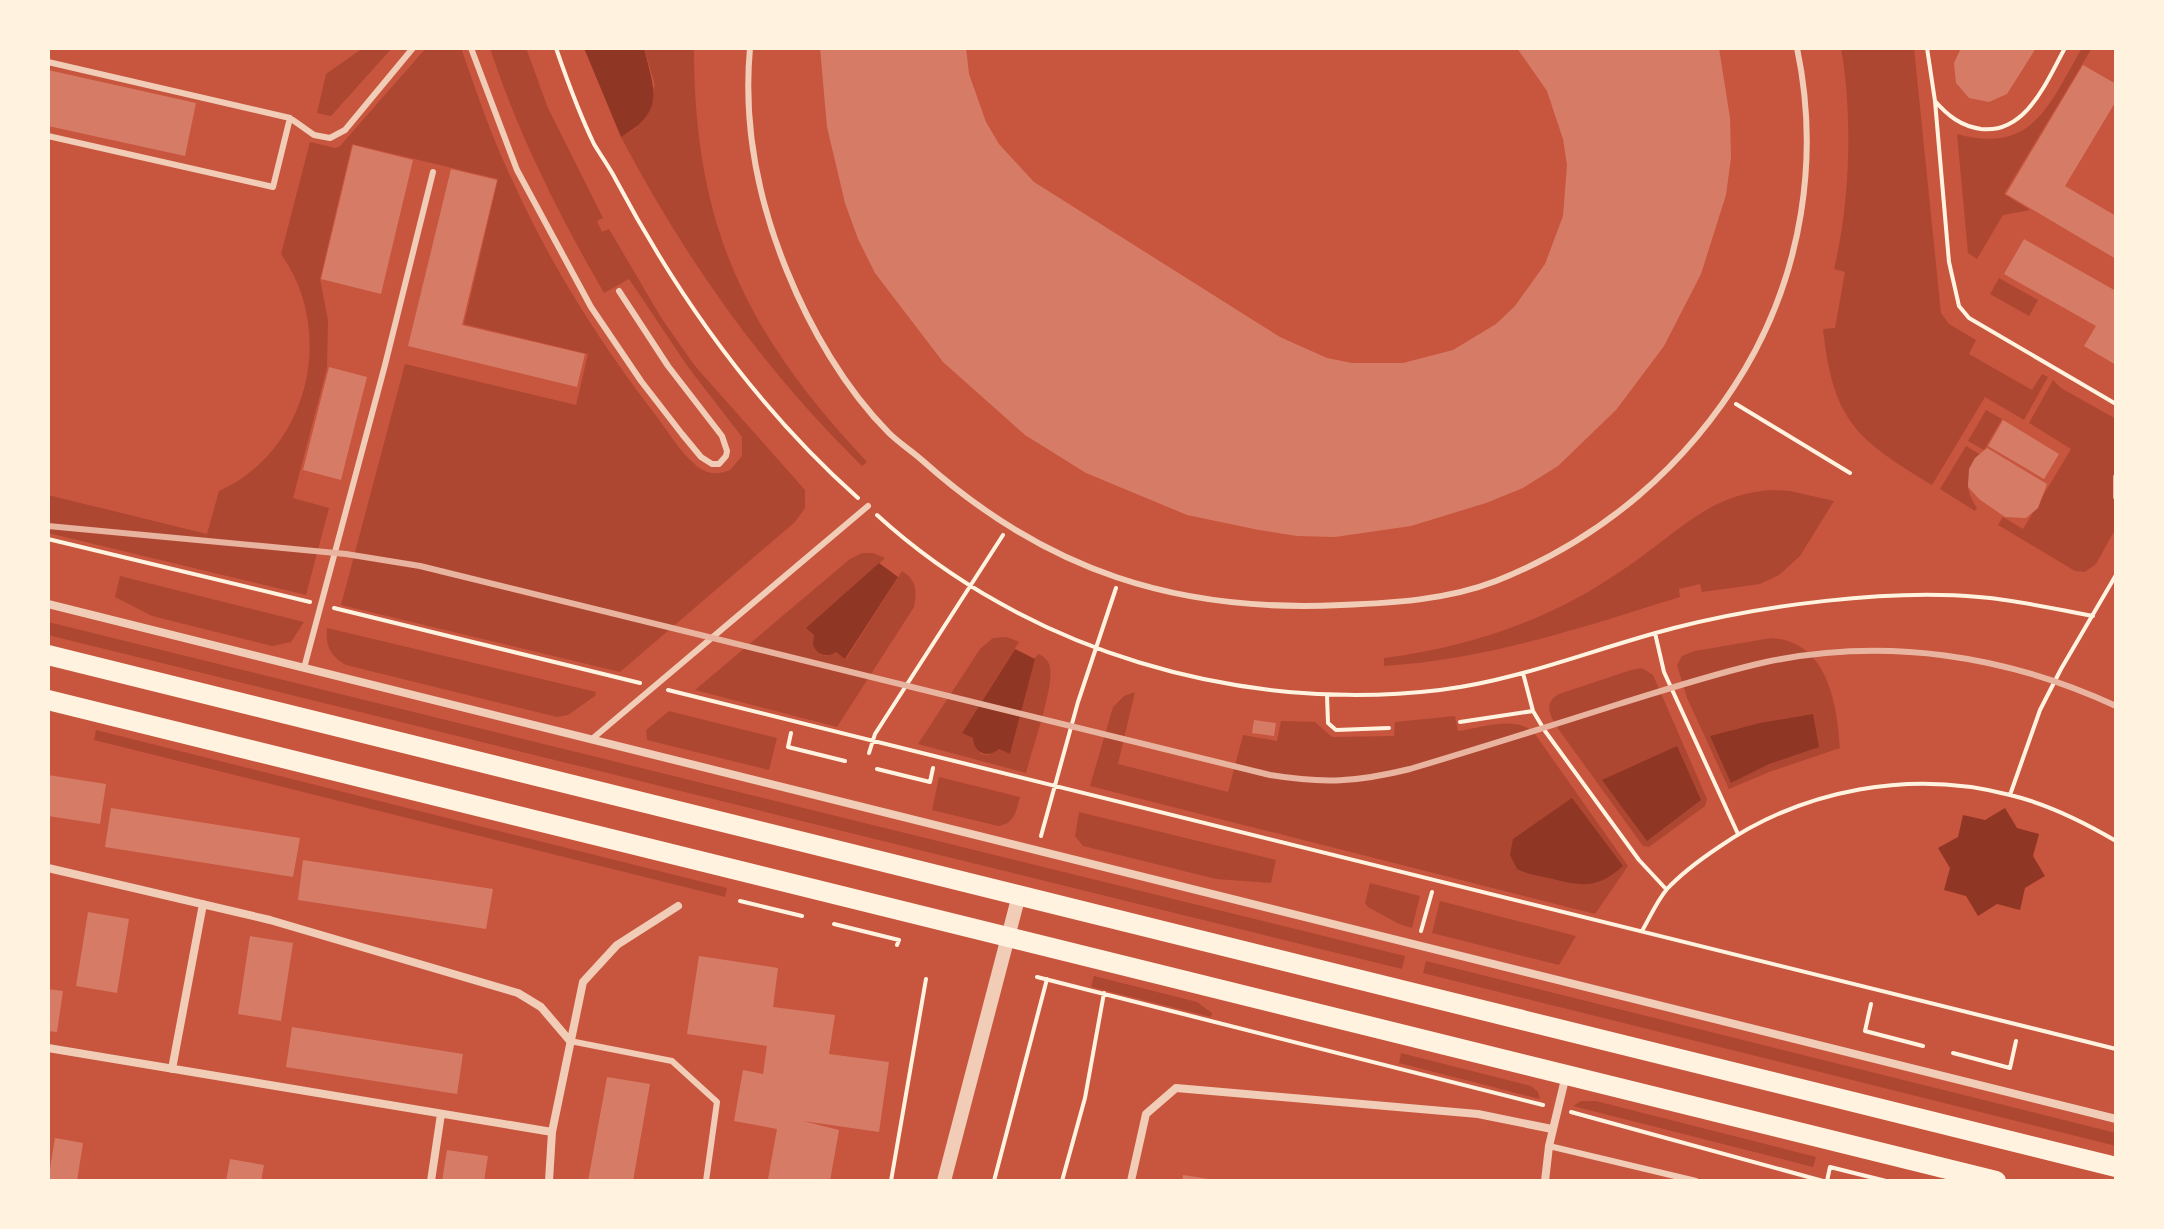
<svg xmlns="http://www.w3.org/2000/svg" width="2164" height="1229" font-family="'DM Sans',sans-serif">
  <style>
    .green { fill: #ae4732 }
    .water { fill: #8f3625 }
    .building { fill: #d67c66 }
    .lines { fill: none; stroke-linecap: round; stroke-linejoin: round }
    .path { stroke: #fff3e0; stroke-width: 4 }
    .service { stroke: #f1ccb7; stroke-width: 6 }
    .minor { stroke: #f1ccb7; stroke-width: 8 }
    .tertiary { stroke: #f1ccb7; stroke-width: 14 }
    .primary { stroke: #fff3e0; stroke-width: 20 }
    .rail { stroke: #e9b49f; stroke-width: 6 }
  </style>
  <rect width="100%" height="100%" fill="#c8553d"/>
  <path class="green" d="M 363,48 L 392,48 L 331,116 L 317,113 L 326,74 Z
    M 426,48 L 461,48 C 476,90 490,133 509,173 C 547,259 597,339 654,413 C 668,431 682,456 701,469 C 711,475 720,474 730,470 L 742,456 L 742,437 L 688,367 L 629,279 L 604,293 C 559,215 518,134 490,48 L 526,48 L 548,108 L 603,218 L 597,221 L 602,232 L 609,229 L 662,319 L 695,366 L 805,490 L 805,508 L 795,522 L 620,672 L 341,605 L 405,364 L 576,405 L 588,354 L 464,324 L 498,179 L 352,144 L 320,279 L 328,320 L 327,368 L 293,498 L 329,508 L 306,595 L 48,533 L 48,495 L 207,534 L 219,491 C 308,451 337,333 281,254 L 310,142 L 335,148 L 340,146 Z
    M 644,48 L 694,48 C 694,227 746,333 867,462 L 862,466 C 763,369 685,259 621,137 L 636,128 L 655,85 Z
    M 1841,48 L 1914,48 L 1941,313 L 1949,324 L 1976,340 L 1969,354 L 2032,390 L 2042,374 L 2048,377 L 2024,420 L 1985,397 L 1932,485 C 1856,439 1833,421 1823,329 L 1835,328 L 1845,272 L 1834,269 C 1850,203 1853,116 1841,48 Z
    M 2082,48 L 2092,48 L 2004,194 L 2030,210 L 2003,215 L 1977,259 L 1968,253 L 1957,134 C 2034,155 2049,104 2082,48 Z
    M 1999,278 L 2038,300 L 2029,316 L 1990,294 Z
    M 2053,380 L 2061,388 L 2116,419 L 2116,528 L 2096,564 L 2085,572 L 2075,571 L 1998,525 L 2003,517 L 2023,529 L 2071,449 L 2029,423 Z
    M 1986,410 L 2002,419 L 1984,450 L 1968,441 Z
    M 1966,446 L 1981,455 C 1967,478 1962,484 1977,508 L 1975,511 L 1940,489 Z
    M 1773,490 L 1790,491 L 1834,501 L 1800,556 L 1779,575 L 1760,584 L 1702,592 L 1700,584 L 1679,589 L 1680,597 C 1583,627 1487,660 1384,666 L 1384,658 C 1455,649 1526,628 1588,592 C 1609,579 1630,566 1649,551 C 1691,520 1718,493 1773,490 Z
    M 873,553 L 885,558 L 807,628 L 815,635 L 820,654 L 826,656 L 836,652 L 846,659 L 902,571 C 917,580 917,591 914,607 L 837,727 L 695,690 L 850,559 L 862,553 Z
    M 120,576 L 304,622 L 291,642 L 272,646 L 152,616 L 115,597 Z
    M 48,622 L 1405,956 L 1402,969 L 48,635 Z
    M 327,628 L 596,692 L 595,696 L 568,715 L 557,717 L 346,665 C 330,656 325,645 327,628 Z
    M 1007,637 L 1019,642 L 962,733 L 973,738 L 981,754 L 988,755 L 999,749 L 1010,754 L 1035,658 L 1038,654 C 1044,656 1048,660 1050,667 C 1054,688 1032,749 1026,773 L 918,744 L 980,649 L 993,638 Z
    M 1771,638 C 1827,641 1837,702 1840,748 L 1769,772 L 1729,789 L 1687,698 L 1677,665 L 1682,656 L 1695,651 Z
    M 1642,668 L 1653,675 L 1707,799 L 1705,806 L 1649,847 L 1643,846 L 1559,730 C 1551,718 1542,703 1559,694 L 1631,670 Z
    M 1135,692 L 1118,764 L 1228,792 L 1243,735 L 1277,741 L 1281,721 L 1315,722 L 1332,737 L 1394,736 L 1395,722 L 1455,716 L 1458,731 C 1481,728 1517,714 1535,734 L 1628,866 L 1595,914 L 1090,786 L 1113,707 L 1124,696 Z
    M 669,711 L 777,738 L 769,770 L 647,740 L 646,730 Z
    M 96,730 L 727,888 L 725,897 L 94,740 Z
    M 939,777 L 1020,797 C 1016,811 1015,824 998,826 L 932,810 Z
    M 1079,812 L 1276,860 L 1271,883 L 1216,879 L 1083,846 L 1075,836 Z
    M 1370,883 L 1420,896 L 1412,928 L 1399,924 L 1368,907 L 1365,903 Z
    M 1440,901 L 1576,936 L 1559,965 L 1432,933 Z
    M 1426,961 L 2116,1133 L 2116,1146 L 1423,973 Z
    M 1094,976 L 1197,1002 L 1212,1013 L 1211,1017 L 1091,987 Z
    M 1401,1053 L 1531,1086 L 1538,1092 L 1540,1099 L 1399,1063 Z
    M 1581,1101 L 1596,1101 L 1816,1157 L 1813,1167 L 1573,1106 Z"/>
  <path class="water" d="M 584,48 L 644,48 C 654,90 666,111 621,137 Z
    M 879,563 L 898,577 L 845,659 L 836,652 C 826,659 817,654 813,645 L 814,635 L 806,628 Z
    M 1015,649 L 1035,659 L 1010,754 L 999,749 C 987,759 974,753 973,738 L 962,733 Z
    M 1813,714 L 1819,747 L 1769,764 L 1731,783 L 1710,736 L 1760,723 Z
    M 1677,746 L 1701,800 L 1647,841 L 1602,780 Z
    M 1572,798 L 1623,866 C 1596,890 1581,886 1549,878 C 1538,876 1527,874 1517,869 L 1510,855 L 1513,839 Z
    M 2005,808 L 2017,828 L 2039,834 L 2033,856 L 2045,876 L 2025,888 L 2020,910 L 1997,904 L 1978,916 L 1966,896 L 1944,890 L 1950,868 L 1938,848 L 1958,837 L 1963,815 L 1985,820 Z"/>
  <path class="building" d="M 820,48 L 966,48 L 969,74 L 986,122 L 999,144 L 1034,182 L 1280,337 L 1327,358 L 1352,363 L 1403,363 L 1453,350 L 1496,324 L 1515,306 L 1545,264 L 1563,216 L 1567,165 L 1563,139 L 1547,91 L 1517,48 L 1719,48 L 1730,118 L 1731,158 L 1726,195 L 1701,274 L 1664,346 L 1616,410 L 1558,466 L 1523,488 L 1486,503 L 1411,526 L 1335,537 L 1297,536 L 1259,530 L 1187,515 L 1086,473 L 1025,435 L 943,362 L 875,273 L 858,239 L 845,203 L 827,127 Z
    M 1961,48 L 2036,48 L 2007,94 L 1989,102 L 1969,98 L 1956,83 L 1954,63 Z
    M 2083,65 L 2116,84 L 2116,101 L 2065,186 L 2116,216 L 2116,259 L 2006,194 Z
    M 48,70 L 196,103 L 185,156 L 48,126 Z
    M 353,145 L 413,160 L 381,294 L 321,279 Z
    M 451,169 L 497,180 L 462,325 L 585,354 L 577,387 L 408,346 Z
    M 2024,239 L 2116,291 L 2116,365 L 2084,346 L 2096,326 L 2004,274 Z
    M 329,367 L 367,377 L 341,480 L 303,470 Z
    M 2003,420 L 2059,454 L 2044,479 L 1988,446 Z
    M 1987,448 L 2047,484 L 2038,508 L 2026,518 L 2005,517 L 1979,499 L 1968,487 L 1969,469 L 1975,458 Z
    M 1254,720 L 1276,723 L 1274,736 L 1252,733 Z
    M 48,775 L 106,784 L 100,824 L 48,816 Z
    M 111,808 L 300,838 L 293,877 L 105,847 Z
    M 303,860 L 493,889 L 486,929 L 298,900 Z
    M 88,912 L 129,919 L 117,993 L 76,986 Z
    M 250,936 L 293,943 L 281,1021 L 238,1014 Z
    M 699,956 L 778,968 L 773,1007 L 835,1015 L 829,1054 L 889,1062 L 879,1132 L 803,1121 L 839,1130 L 830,1181 L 768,1179 L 777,1129 L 734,1121 L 743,1070 L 763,1074 L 767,1046 L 687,1034 Z
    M 48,989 L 63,991 L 57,1032 L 48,1031 Z
    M 292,1027 L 463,1054 L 457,1094 L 286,1067 Z
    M 607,1077 L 650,1084 L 633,1181 L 588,1181 Z
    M 55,1138 L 83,1143 L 77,1181 L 48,1181 Z
    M 447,1150 L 488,1156 L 484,1181 L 442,1181 Z
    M 230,1159 L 264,1165 L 261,1181 L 226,1181 Z
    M 1183,1175 L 1209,1179 L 1208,1181 L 1182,1181 Z"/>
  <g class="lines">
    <path class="path" d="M 556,48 C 567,80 579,113 594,144 C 601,156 610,168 616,180 C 679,299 757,408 858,498
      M 1927,48 L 1935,101 L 1949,262 L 1959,306 L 1969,318 L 2116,404
      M 1935,101 C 1948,116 1961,126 1981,129 C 2027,134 2047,80 2065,48
      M 1736,404 L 1850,473
      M 877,515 C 1026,651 1240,714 1440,690 C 1521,680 1596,648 1674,628 C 1763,605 1888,589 1979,597 C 2017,600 2055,609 2093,616
      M 48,539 L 310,602
      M 334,608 L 640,683
      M 1655,633 L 1664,672 L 1738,834
      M 1523,673 L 1533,711 L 1545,731 L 1639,860 L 1666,889
      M 668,690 L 2116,1049
      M 1327,695 L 1328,723 L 1336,730 L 1389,728
      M 1460,722 L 1533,711
      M 791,733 L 788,747 L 845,761
      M 869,753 L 875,734 L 1003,535
      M 877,769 L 930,782 L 933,768
      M 2010,795 L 2040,710 L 2061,669 L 2116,575
      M 1041,836 L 1078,702 L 1116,588
      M 740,901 L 802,916
      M 834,924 L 899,940 L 897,945
      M 1421,931 L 1432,892
      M 1642,931 C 1650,917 1657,901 1667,889 C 1682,873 1701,859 1719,847 C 1803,789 1912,769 2010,795 C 2048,804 2082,821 2116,841
      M 1037,977 L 1543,1105
      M 1871,1004 L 1865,1031 L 1923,1046
      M 1953,1053 L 2010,1068 L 2016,1041
      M 1571,1112 L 1823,1181
      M 891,1181 L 926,979
      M 994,1181 L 1047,979
      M 1062,1181 L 1085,1098 L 1104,993
      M 1827,1181 L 1830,1167 L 1886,1181"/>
    <path class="service" d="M 471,48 L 517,170 L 591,307 L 641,381 L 682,434 L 701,457 L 712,464 L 719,464 L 726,456 L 727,451 L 722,436 L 668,366 L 619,291
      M 750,48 C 743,124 758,200 787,271 C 810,328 845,389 889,433 C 899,443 912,451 923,461 C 1046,571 1177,613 1341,605 C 1393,603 1447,600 1496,581 C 1602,539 1687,466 1745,369 C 1802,272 1820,157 1797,48
      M 48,62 L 290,118 L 314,135 L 330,138 L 345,130 L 413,48
      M 48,136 L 273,187 L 290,118
      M 304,668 L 385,365 L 433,172
      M 592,739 L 868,506
      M 570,1041 L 672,1061 L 717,1102 L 706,1181
      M 1549,1146 L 1696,1181"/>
    <path class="minor" d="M 48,604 L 2116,1119
      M 48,868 L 270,920 L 518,993 L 541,1007 L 570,1041
      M 48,1048 L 552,1132
      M 172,1069 L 203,904
      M 431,1181 L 441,1114
      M 549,1181 L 552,1132 L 583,982 L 617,945 L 678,906
      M 1131,1181 L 1146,1114 L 1176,1088 L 1478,1114 L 1552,1129
      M 1545,1181 L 1549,1146 L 1566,1075"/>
    <path class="tertiary" d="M 944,1181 L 1019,895"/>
    <path class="primary" d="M 48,655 L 2116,1167
      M 48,700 L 1996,1181"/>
    <path class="rail" d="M 2116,477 L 2116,497
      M 48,526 L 346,554 L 420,566 L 1270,775 C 1324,784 1357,782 1410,769 C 1480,748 1550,726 1619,704 C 1668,689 1716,673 1766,662 C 1886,637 2006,655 2116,706"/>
  </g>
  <rect width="2164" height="1229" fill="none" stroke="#fff3e0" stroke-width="100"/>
</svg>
